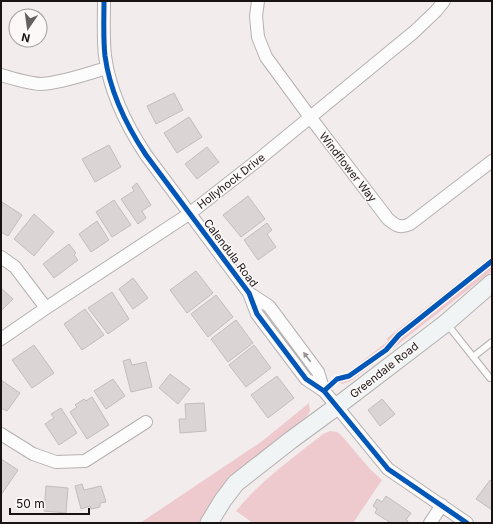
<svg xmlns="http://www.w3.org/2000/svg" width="493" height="524" font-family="Inter,sans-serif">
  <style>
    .green { fill: #eecace }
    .building { fill: #dad4d5; stroke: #c3bebe }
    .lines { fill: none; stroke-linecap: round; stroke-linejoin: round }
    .lane-casing { stroke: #b6b1b1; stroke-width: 8 }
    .street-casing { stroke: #b6b1b1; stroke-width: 14 }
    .secondary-casing { stroke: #b6b1b1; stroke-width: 19 }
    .lane { stroke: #fdfcfc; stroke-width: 6 }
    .street { stroke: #fdfcfc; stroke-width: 12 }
    .secondary { stroke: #f1f4f5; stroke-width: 17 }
    .cycleway-casing { stroke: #fdf8f8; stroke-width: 8 }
    .cycleway { stroke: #0057b8; stroke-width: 5 }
    .oneway { fill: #969494 }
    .labels { text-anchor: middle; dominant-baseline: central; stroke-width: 3; stroke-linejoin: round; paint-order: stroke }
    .street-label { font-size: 11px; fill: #181414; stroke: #fdf8f8 }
  </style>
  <rect width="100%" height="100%" fill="#f2ecec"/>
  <path class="green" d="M 492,256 L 492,271 L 351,381 L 342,384 L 337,381 L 388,341 L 386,339 Z
    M 309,403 L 310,411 L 307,416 L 246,465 L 202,523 L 140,523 L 261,442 Z
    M 330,431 L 337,432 L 341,435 L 370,469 L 382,480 L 353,523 L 253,523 L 236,511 C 260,481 293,458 323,434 Z"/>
  <path class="building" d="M 174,93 L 183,110 L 156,124 L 147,106 Z
    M 189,117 L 202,137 L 177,153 L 164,133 Z
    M 109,145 L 121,167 L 95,182 L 82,159 Z
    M 207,147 L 219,162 L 197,179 L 185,164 Z
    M 137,183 L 151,205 L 142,211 L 146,218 L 138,224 L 121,199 L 134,191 L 132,187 Z
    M 248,196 L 265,219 L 241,237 L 223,215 Z
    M 114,200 L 131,225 L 112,237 L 96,212 Z
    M 2,202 L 22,215 L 8,236 L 1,232 Z
    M 34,214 L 54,232 L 34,256 L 14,239 Z
    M 97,221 L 109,240 L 91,252 L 79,234 Z
    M 267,223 L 272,230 L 267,234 L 276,247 L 258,260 L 244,240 Z
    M 69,244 L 76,253 L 74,255 L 78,260 L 54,278 L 43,264 Z
    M 196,271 L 213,293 L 187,313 L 170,290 Z
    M 133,278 L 148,298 L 133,309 L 119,289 Z
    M 1,288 L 13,299 L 1,311 Z
    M 112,292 L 129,319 L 108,334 L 88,308 Z
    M 216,295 L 233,317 L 208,337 L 191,314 Z
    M 85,309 L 104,335 L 82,350 L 64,324 Z
    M 236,320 L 253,343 L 228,362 L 211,339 Z
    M 34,345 L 54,373 L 32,388 L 12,360 Z
    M 254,345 L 271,368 L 246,387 L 229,365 Z
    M 130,359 L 132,365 L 146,362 L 152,387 L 131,392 L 123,361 Z
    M 170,374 L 190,389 L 178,404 L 159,388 Z
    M 277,376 L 294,398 L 268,418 L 251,395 Z
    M 113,379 L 125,396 L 106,409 L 94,391 Z
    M 1,380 L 20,393 L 7,411 L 1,408 Z
    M 92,397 L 109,425 L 87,439 L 70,412 L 77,407 L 75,405 L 84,399 L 86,401 Z
    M 382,399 L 395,414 L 380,426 L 368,410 Z
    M 204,403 L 206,431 L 180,433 L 179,419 L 186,419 L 185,404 Z
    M 61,408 L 77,433 L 59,445 L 45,424 L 54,418 L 51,414 Z
    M 1,459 L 18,470 L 1,495 Z
    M 490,480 L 492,481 L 492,510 L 476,499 Z
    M 82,484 L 84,490 L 101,486 L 106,502 L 100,503 L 100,507 L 91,509 L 90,506 L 81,509 L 75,486 Z
    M 46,486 L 68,488 L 66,513 L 44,511 Z
    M 386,496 L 411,513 L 406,520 L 408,521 L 407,523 L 391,523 L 375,513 L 377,509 L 373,506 L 377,499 L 382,502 Z"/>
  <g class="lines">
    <defs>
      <path id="lane" d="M 447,324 L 490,378 L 492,377
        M 473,357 L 492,342"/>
      <path id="street" d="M 104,1 C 104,19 103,38 105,56 C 110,92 126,125 146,155 L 249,293 L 257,314 L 306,379 L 324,391 L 388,469 L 467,523
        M 258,1 L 256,16 L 258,37 L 266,57 L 310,117 L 388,219 C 395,225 400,229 410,224 L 492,161
        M 1,75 C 14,79 27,83 40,84 C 59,84 89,73 107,68
        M 1,257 L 15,267 L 46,308
        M 249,293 L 269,306 L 318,372 L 324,391
        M 1,339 L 46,308 L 189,214 L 253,164 L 414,32 L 436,11 L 444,1
        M 1,434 L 33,454 L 56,462 L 85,461 L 146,422
        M 430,523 L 442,505"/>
      <path id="secondary" d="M 209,523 L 223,500 L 236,483 L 291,440 L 336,407 L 446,323 L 492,283"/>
    </defs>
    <use href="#lane" class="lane-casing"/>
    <use href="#street" class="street-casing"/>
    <use href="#secondary" class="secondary-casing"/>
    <use href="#lane" class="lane"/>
    <use href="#street" class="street"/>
    <use href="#secondary" class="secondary"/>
    <defs>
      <path id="cycleway" d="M 104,1 C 104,19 103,38 105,56 C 110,92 126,125 146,155 L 249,293 L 257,314 L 306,379 L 324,391 L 388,469 L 467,523
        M 324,391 L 337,379 L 349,376 L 386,350 L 399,335 L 492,261"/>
    </defs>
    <use href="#cycleway" class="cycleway-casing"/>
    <use href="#cycleway" class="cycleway"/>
  </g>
  <defs><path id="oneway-solid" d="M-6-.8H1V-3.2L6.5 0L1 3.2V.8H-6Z"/></defs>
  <use class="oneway" href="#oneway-solid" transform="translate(307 357) rotate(-127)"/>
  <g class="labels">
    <g class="street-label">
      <text transform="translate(348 167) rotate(52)">Windflower Way</text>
      <text transform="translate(231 181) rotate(-38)">Hollyhock Drive</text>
      <text transform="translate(231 253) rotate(53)">Calendula Road</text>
      <text transform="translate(384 370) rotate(-38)">Greendale Road</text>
    </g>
  </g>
  <rect width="493" height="524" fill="none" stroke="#181414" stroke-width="4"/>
  <g transform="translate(28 28) rotate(193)"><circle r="19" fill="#fdf8f8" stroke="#a19d9d"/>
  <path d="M0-3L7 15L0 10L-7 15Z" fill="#646060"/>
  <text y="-6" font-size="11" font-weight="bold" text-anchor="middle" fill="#181414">N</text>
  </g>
  <path d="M10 508v6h79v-6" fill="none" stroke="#181414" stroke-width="2"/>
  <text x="16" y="508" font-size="12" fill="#181414" stroke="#fdf8f8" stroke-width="3" paint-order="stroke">50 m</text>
</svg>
